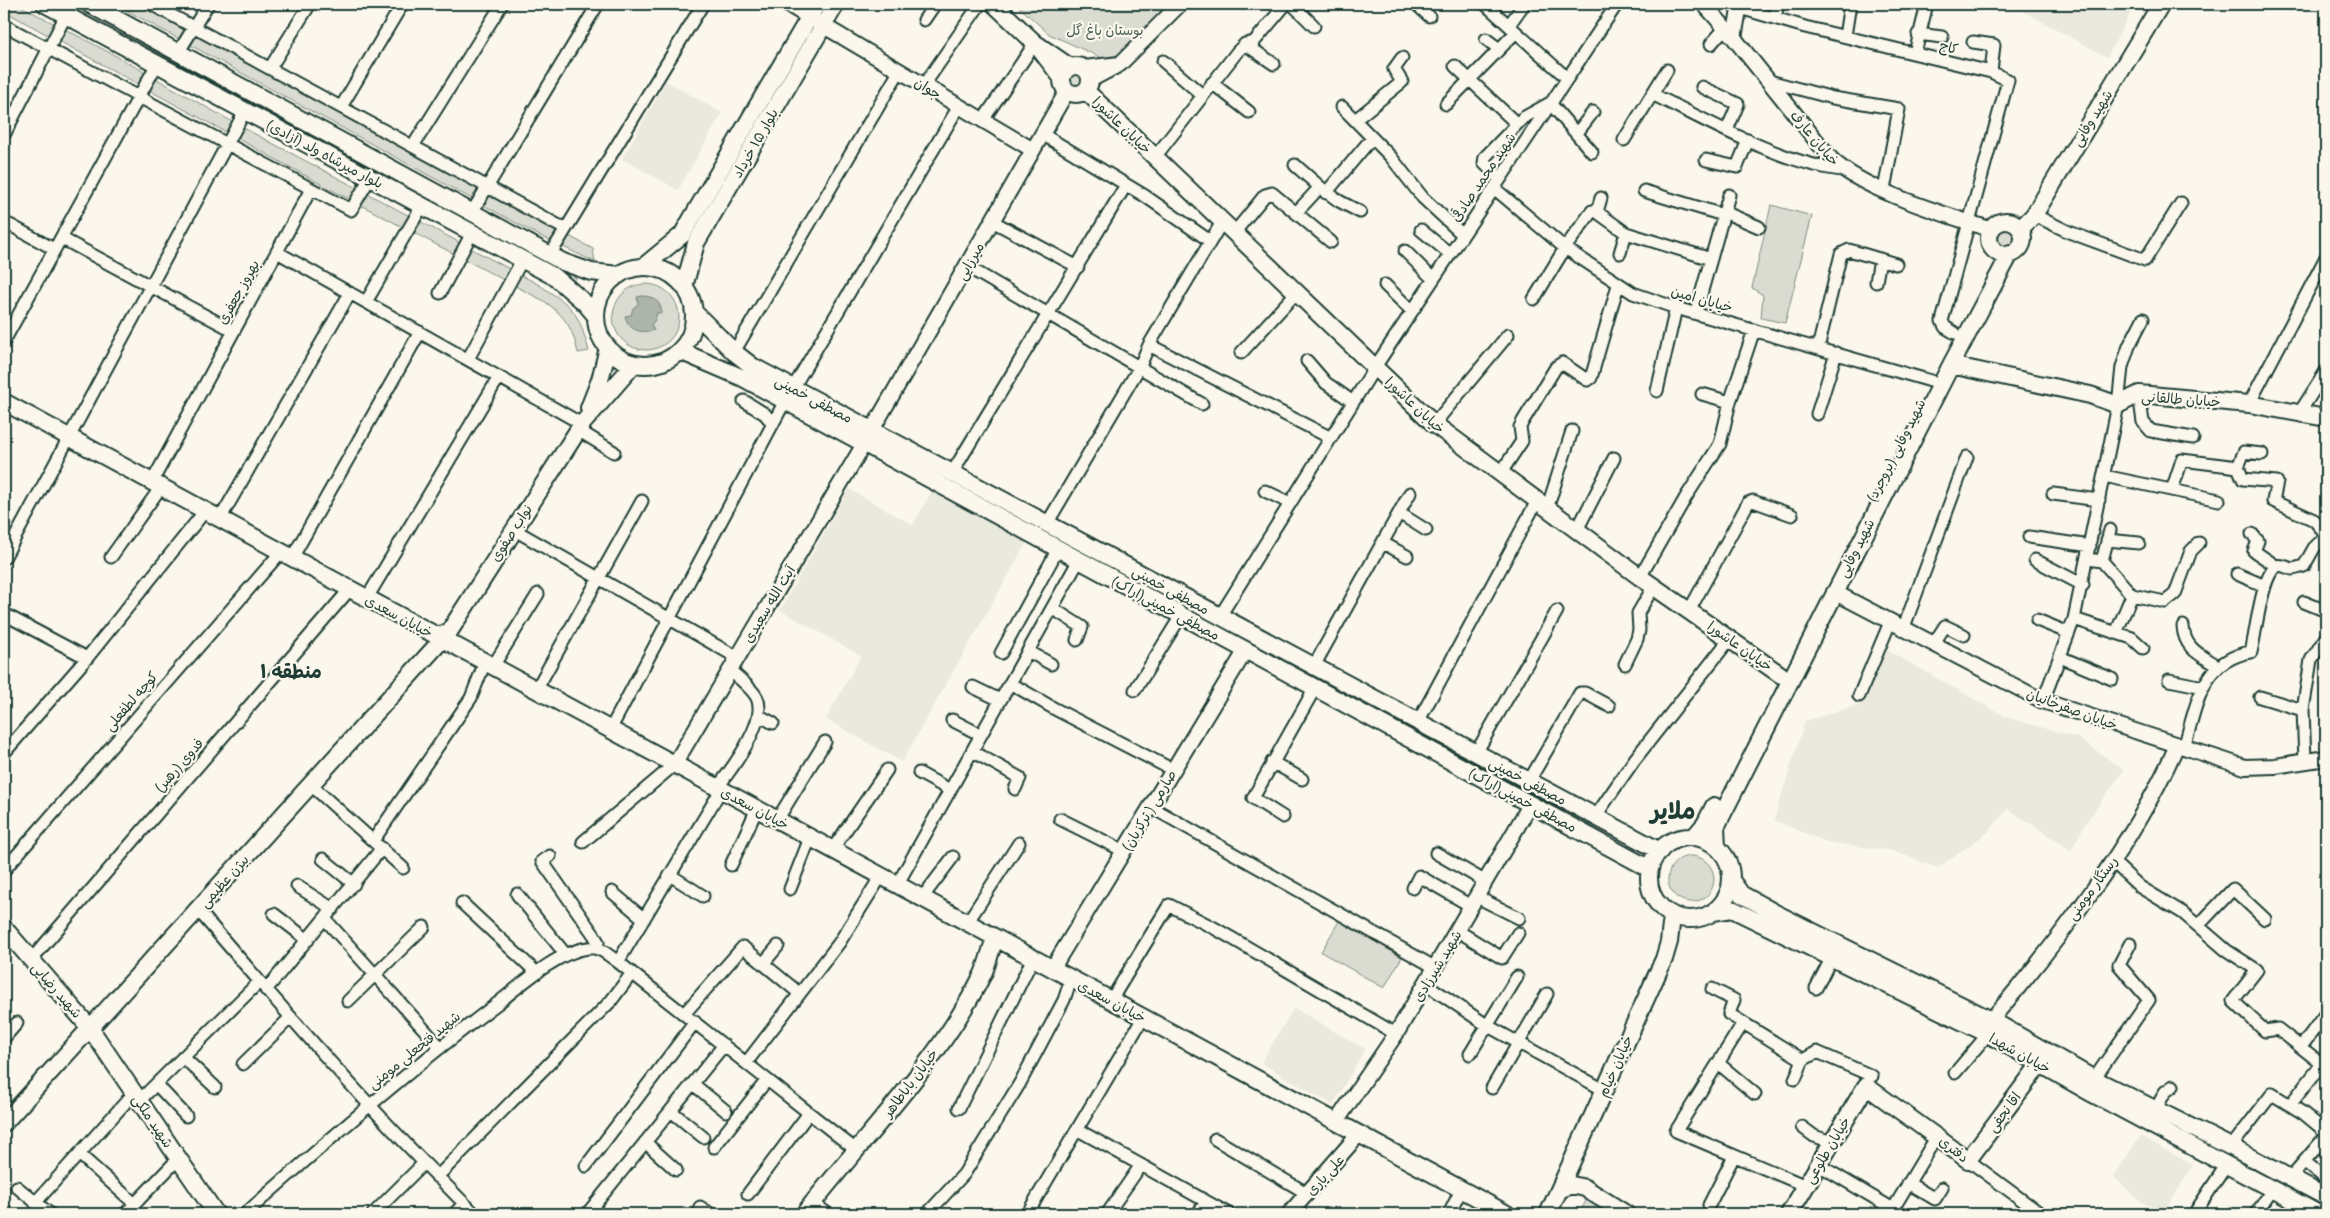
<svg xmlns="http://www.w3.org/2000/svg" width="2330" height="1218" font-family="Delius,'Playpen Sans Arabic',sans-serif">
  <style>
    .built { fill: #eae9de }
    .green { fill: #dbdcd1; stroke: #7d8c82 }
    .water { fill: #adb4aa; stroke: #74847b }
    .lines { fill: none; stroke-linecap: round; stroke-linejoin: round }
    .minor-casing { stroke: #1f3d34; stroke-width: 15 }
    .tertiary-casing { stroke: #1f3d34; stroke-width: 18 }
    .secondary-casing { stroke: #1f3d34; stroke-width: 20 }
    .minor { stroke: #fbf7ec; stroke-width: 11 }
    .tertiary { stroke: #fbf7ec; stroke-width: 14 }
    .secondary { stroke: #fbf7ec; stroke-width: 16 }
    .labels { text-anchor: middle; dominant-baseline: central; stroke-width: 4.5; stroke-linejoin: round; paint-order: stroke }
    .park-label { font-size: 14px; fill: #455d53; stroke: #fbf7ec }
    .street-label { font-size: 14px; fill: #1f3d34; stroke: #fbf7ec }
    .district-label { font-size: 19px; font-weight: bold; fill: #1f3d34; stroke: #fbf7ec }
    .town-label { font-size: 24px; font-weight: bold; fill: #1f3d34; stroke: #fbf7ec }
  </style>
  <rect width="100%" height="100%" fill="#fbf7ec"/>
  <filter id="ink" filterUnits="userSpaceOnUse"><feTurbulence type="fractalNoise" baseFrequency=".02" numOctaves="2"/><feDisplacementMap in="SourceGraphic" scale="10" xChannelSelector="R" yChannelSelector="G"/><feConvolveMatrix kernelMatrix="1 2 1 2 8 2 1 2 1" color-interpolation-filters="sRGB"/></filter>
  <g filter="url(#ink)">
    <path class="built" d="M 2019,4 L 2117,4 L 2131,12 L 2107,57 L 2017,8 Z
      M 666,81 L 722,113 L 678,190 L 622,159 Z
      M 849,489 L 913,525 L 933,489 L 1027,542 L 902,762 L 826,719 L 861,656 L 780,610 Z
      M 1885,649 L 2006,717 L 2078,738 L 2124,770 L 2085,824 L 2071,850 L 2008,809 L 1988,832 L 1938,868 L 1893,851 L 1826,842 L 1774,820 L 1805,721 L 1862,704 Z
      M 1294,1008 L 1365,1049 L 1333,1105 L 1261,1063 Z
      M 2140,1136 L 2193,1165 L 2163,1214 L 2140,1201 L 2114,1177 Z"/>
    <path class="green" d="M 4,4 L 17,4 L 116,56 L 238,125 L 536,283 C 573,307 577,308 589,351 L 578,353 C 572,327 566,317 544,301 L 332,190 L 4,11 Z
      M 55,4 L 72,4 L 579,274 L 573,282 Z
      M 115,4 L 142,4 L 593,249 L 595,262 L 540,236 Z
      M 1016,4 L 1170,4 L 1119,55 L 1102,58 L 1049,34 Z
      M1068 80a9 9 0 1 1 18 0a9 9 0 1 1-18 0Z
      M 1771,205 L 1812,216 L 1785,323 L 1761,318 L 1763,295 L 1752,288 Z
      M1997 238a9 9 0 1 1 18 0a9 9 0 1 1-18 0Z
      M613 317a33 33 0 1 1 66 0a33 33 0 1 1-66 0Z
      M1668 879a23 23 0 1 1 46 0a23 23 0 1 1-46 0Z
      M 1339,921 L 1402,957 L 1384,988 L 1321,952 Z
      M 1588,1197 L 1614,1214 L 1579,1214 Z"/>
    <path class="water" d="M 642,296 C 654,296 661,302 662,313 L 657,313 L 655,320 L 651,325 L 654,330 C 641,334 629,331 625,316 L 631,315 L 633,308 L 638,304 L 637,297 Z"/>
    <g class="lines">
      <defs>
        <path id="minor" d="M 151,4 L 565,229
          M 1292,4 L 1314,26
          M 1416,4 L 1429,16
          M 1485,4 L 1567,78
          M 1740,8 L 1805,27 L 1991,72 L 2008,80 L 1942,321 L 1945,327 L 1955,333
          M 1775,18 L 1778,4
          M 924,20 L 935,4
          M 4,25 L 351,210 L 370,178
          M 1509,25 L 1524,4
          M 1918,34 L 1942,37
          M 1845,36 L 1850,4
          M 1486,39 L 1499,49
          M 1973,42 L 1994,45 L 1991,72
          M 1245,44 L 1274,64
          M 1711,44 L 1725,28
          M 178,53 L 208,4
          M 1915,53 L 1927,4
          M 1163,61 L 1202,95
          M 1455,66 L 1517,124
          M 270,68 L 310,4
          M 1769,81 L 1833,98 L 1899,109 L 1884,190
          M 1212,83 L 1249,112
          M 924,85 L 980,4
          M 1702,87 L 1738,104 L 1727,130
          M 1652,94 C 1706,120 1784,165 1843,170
          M 1446,104 L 1516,32
          M 341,107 L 400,8
          M 1342,107 L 1391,157 L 1423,198 L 1463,235
          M 983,120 L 1035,43
          M 1355,120 L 1402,82 L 1394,69 L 1402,58
          M 1577,133 L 1593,112
          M 1042,134 L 1145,196 L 1210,241
          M 4,135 L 66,15
          M 1624,140 L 1667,70
          M 413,146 L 502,4
          M 1155,157 L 1237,52 L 1245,44 L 1254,42 L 1286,4
          M 1706,160 L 1737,167 L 1748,140
          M 1295,165 L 1320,187
          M 1500,179 L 1484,163 L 1485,157 L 1523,118 L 1550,103 L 1592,152
          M 1494,188 L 1565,248 L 1633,293 L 1676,308 L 1931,381
          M 1644,191 L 1723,215
          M 1326,193 L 1372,138
          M 472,212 L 598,4
          M 1597,212 L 1601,198
          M 1724,212 L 1759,227
          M 1296,213 L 1320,187 L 1339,201 L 1360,212
          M 2034,215 L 2069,232 L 2145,260 L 2181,203
          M 992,221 L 1078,267
          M 1222,222 L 1149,345 L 1331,438
          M 10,225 L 54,249
          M 1421,230 L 1450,254
          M 1234,233 L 1265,195 L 1272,193 L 1331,242
          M 61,238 L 234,331
          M 1405,251 L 1433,279
          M 277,252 L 582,424
          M 1620,253 L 1626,233
          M 550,255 L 703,4
          M 966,266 L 1202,404
          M 1876,282 L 1880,259
          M 1385,285 L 1412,311
          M 440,293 L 472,233
          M 1534,299 L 1565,248 L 1592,211 L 1597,212 L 1626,233 L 1711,259
          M 366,302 L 422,206
          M 1696,312 L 1729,195
          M 4,341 L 157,64
          M 1818,348 L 1841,254 L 1849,250 L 1896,264
          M 734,352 L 900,70
          M 1241,353 L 1296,293
          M 468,359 L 522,260
          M 1307,361 L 1326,383 L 1353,402
          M 793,388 L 959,106
          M 1657,391 L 1676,308
          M 1702,394 L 1730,402
          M 2139,394 L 2143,422 L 2151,431 L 2193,438
          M 744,401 L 765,414 L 773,424
          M 2249,404 L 2326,257
          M 2300,412 L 2326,371
          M 1817,414 L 1836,353
          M 1434,424 L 1508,335
          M 578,430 L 614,452
          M 2238,467 L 2244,452 L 2262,454
          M 952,473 L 1126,185
          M 1500,474 L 1522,441 L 1520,427 L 1523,421 L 1556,367 L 1562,363 L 1587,380 L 1591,378 L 1618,285
          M 2104,476 L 2219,500
          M 152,482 L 311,189
          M 2172,490 L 2182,460 L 2238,467 L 2243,479 L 2277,482 L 2273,501 L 2314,520 L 2326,534
          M 1265,491 L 1290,503
          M 2053,494 L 2099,500
          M 1547,509 L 1572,431
          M 1399,513 L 1426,530
          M 220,519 L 350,293
          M 1048,522 L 1139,368 L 1149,345
          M 513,529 L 738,658
          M 1577,530 L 1614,458
          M 2252,534 L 2258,541 L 2254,551 L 2276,566
          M 2029,537 L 2090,546
          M 2107,540 L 2139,543
          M 1383,543 L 1407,556
          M 111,557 L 161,487
          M 4,558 L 245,111
          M 292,558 L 420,332
          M 2088,559 L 2102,561 L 2132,595 L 2165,602 L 2175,594 L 2191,551 L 2199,543
          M 2035,560 L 2083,585
          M 2102,561 L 2110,530
          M 2237,574 L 2265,586
          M 1640,577 L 1686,497 L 1720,444 L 1730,402 L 1754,330
          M 367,598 L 499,377
          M 2304,602 L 2326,611
          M 1052,608 L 1082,627 L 1077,640
          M 1689,611 L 1748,503 L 1753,501 L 1792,515
          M 4,614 L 87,658
          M 1220,616 L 1375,367 L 1617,4
          M 2074,619 L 2132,638 L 2143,648
          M 2037,620 L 2069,633
          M 2183,626 C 2184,649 2201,655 2218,666
          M 1904,627 L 1967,457
          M 2116,633 L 2132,595
          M 1934,643 L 1945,626 L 1964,635
          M 1028,651 L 1051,664
          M 1001,653 L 1058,549
          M 2060,657 L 2112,679
          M 1625,664 L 1637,639 L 1639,630 L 1638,613 L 1654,586
          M 493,666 L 538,594
          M 1314,666 L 1410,493
          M 2169,680 L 2204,687
          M 1010,683 L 1055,709 L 1173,770
          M 973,687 L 1000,700
          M 536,690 L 642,501
          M 1135,690 L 1181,616
          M 1859,696 L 1891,620
          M 2260,697 L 2303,710
          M 2043,701 L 2074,619 L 2118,405 L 2122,367 L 2129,346 L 2143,319
          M 760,716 L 773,723
          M 952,720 L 981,735
          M 1418,722 L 1537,501
          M 610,730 L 785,401
          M 2184,748 C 2196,707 2201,660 2251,652 C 2256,634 2261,575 2277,566 C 2282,564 2287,568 2292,569 C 2296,569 2300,567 2304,566 L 2314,548 L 2326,536
          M 972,751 L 1020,778 L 1015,789
          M 4,753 L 87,658 L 205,511
          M 1476,753 L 1557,611
          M 2305,760 L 2303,710 L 2311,660 L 2326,637
          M 1272,762 L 1302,779
          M 919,773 L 950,790
          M 1529,781 L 1580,693 L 1585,693 L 1609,706
          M 311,785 L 403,868
          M 717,788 C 731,770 768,721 757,698 C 752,688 738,678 730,670
          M 1151,807 L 1436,968
          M 1283,817 L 1253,798 L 1315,688
          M 1595,817 L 1635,759 L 1729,640
          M 1060,819 L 1124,851
          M 777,820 L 825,742
          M 373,841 L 471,698 L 485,662
          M 583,842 L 674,765
          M 832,850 L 887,770
          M 1436,853 L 1486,882
          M 550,856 L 542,861 L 594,935 L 598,942 L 597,948
          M 323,859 L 354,884
          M 2112,861 L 2140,887 L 2183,913 L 2226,950 L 2257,970 L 2233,1001 L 2265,1031 L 2278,1029 L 2322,1064 L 2290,1105
          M 731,865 L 757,809
          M 4,870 L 281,552
          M 670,875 L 703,896
          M 897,885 L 1079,560
          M 297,886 L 333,909
          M 1413,888 L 1419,876 L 1471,906
          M 790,889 L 810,838
          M 612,892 L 644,919
          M 517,894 L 566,955
          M 1477,897 L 1519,918
          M 922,898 L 953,857
          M 462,903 L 537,973
          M 198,910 C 287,1014 377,1118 475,1214
          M 274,914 L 308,940
          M 325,919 L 440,1047
          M 967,923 L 1019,843
          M 2198,926 L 2233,889 L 2265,919
          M 1458,931 L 1502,958 L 1518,933
          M 31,960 L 350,589
          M 618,962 L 721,790
          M 763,964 L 778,946
          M 1426,984 L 1488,1026 L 1604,1090
          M 1816,988 L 1831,959
          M 1712,989 L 1734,1000 L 1729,1014 L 1803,1060 L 1817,1052 L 1872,1076
          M 266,990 L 382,848
          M 1111,1000 L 1169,905 L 1216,929 L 1396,1034
          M 348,1001 L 424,927
          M 684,1014 L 743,947 L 799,993
          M 1743,1023 L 1676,1131 L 1806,1186
          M 4,1038 L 17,1023
          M 2301,1047 L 2326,1013
          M 1470,1054 L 1517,977
          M 183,1057 L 215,1087
          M 746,1063 L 839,943 L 881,876
          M 1718,1063 L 1755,1094
          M 243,1064 L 291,1017
          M 1955,1073 L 1988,1034
          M 1795,1079 L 1803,1060
          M 2094,1079 L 2149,1000 L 2119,965 L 2130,944
          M 156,1084 L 186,1116
          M 693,1084 L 726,1111
          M 1492,1088 L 1547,994
          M 139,1101 L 259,982
          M 959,1108 L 1033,958
          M 2156,1109 L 2165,1092 L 2173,1086
          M 671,1111 L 703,1137
          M 1802,1127 L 1814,1136 L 1832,1142
          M 1078,1130 L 1229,1214
          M 1215,1139 L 1308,1194
          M 645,1142 L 676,1170
          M 714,1147 L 767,1080
          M 2231,1147 L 2272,1094 L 2303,1113 L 2326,1132
          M 79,1154 L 135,1204
          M 1968,1160 L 2041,1214
          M 2305,1162 L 2326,1179
          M 1819,1165 L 1893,1209
          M 586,1166 L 695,1022
          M 437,1177 L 611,1001 L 632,973
          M 2290,1178 L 2326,1136
          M 1908,1183 L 1935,1199 L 1942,1188
          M 17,1187 L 50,1214
          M 748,1194 L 809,1113
          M 35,1203 L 134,1093
          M 813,1203 L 828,1214
          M 1709,1205 L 1734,1156
          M 700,1207 L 711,1214
          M 125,1214 L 178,1159
          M 245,1214 C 327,1141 410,1069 498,1003 C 522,984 557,952 588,948 C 600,946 609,956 618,962 L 856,1150
          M 373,1214 L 424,1163
          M 454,1214 L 464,1204
          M 587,1214 L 724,1045
          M 927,1214 L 964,1174 L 1020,1083 L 1064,1000 L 1071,979
          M 1036,1214 L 1030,1209 L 1143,1018
          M 1107,1214 L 1141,1165
          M 1197,1214 L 1207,1202
          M 1449,1214 L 1461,1190
          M 1890,1214 L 1937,1136
          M 2194,1214 L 2227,1164
          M 2256,1214 L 2272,1190"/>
        <path id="tertiary" d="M 787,4 L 1033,150
          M 1704,4 L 1734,38 L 1831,159 C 1866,192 1945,214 1992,230
          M 1734,38 L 1740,4
          M 1120,64 L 1180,4
          M 1084,68 L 1120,64 L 1090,80
          M 872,430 L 1067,91
          M 1834,592 L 2043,701 L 2245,767 L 2275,766 L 2326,758
          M 674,765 L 864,444
          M 1052,969 L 1246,650
          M 1991,1020 C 2059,940 2135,842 2177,745
          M 1336,1122 L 1396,1034 L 1530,805
          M 1289,1214 L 1359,1134"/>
        <path id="secondary" d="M 45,4 L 555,277 L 585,303 L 596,316
          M 89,4 L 563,262 L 591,272 L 619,275
          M 994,4 L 1035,43
          M1062 80a14 14 0 1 1 28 0a14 14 0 1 1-28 0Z
          M 1062,78 L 1035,43 L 1070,67
          M 1086,91 L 1434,424 L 1640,577 L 1781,675
          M1989 238a17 17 0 1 1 34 0a17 17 0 1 1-34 0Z
          M 2020,229 L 2034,215 L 2161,4
          M 643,267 L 682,235 L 817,4
          M596 316a49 49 0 1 1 98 0a49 49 0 1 1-98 0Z
          M 684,287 L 696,243 L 836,4
          M 694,312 L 734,352 L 752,366 L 1660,851
          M 680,351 L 743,378 L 1650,869
          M 1951,365 L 2090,395 L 2118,405 L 2139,394 L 2249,404 L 2326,418
          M 4,402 L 1507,1214
          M 589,408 L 600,380 L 608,348
          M 1694,837 L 1705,824 L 1714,806
          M1649 878a41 41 0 1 1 82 0a41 41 0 1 1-82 0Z
          M 1717,847 L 1716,827 L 1951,365 L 2010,254
          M 1731,880 L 1741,894 L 1777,914 L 1991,1020 L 2094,1079 L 2231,1147 L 2326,1197
          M 1713,912 L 1732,909 L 1988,1034 L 2093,1094 L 2319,1214
          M 4,928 L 90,1028 L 216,1214
          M 4,1123 L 439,643 L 437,636 L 449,632 L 582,424 L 634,364
          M 1561,1189 L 1572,1185 L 1585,1188 L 1626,1214
          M 804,1214 C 865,1135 938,1064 983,974 C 988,963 991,949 995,938
          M 1548,1214 L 1664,959 L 1669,942 L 1672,916
          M 1789,1214 L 1866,1086 L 1968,1160 L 2040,1064"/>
      </defs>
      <use href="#minor" class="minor-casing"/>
      <use href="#tertiary" class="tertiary-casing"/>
      <use href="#secondary" class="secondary-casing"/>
      <use href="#minor" class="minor"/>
      <use href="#tertiary" class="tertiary"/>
      <use href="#secondary" class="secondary"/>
    </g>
  </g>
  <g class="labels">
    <g class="park-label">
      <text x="1105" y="30">بوستان باغ گل</text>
    </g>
    <g class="street-label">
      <text transform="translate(1949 47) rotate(15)">کاج</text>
      <text transform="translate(928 88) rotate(31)">جوان</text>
      <text transform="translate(2092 118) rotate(-58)">شهید وفایی</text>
      <text transform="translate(1122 125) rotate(44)">خیابان عاشورا</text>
      <text transform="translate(1815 138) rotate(50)">خیابان عارف</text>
      <text transform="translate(755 143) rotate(-60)">بلوار ۱۵ خرداد</text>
      <text transform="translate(325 154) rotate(28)">بلوار میرشاه ولد (آزادی)</text>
      <text transform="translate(1483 177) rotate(-56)">شهید محمد صادقی</text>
      <text transform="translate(970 261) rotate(-60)">میرزایی</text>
      <text transform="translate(238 292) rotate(-61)">بهروز جعفری</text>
      <text transform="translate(1702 299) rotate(16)">خیابان امین</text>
      <text transform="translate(814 399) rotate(28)">مصطفی خمینی</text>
      <text transform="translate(2181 399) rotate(4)">خیابان طالقانی</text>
      <text transform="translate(1415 405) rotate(43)">خیابان عاشورا</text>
      <text transform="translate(1896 450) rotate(-63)">شهید وفایی (بروجرد)</text>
      <text transform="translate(511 533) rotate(-57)">نواب صفوی</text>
      <text transform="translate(1856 548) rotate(-63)">شهید وفایی</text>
      <text transform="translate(1171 590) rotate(29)">مصطفی خمینی</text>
      <text transform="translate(769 604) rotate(-59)">آیت الله سعیدی</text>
      <text transform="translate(1166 608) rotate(28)">مصطفی خمینی(اراک)</text>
      <text transform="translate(399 616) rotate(28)">خیابان سعدی</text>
      <text transform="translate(1740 646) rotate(35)">خیابان عاشورا</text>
      <text transform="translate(131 701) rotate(-49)">کوچه لطفعلی</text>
      <text transform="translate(2072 709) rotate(20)">خیابان صفرخانیان</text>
      <text transform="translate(179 765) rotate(-49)">فدوی (رهبر)</text>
      <text transform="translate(1528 781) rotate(28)">مصطفی خمینی</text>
      <text transform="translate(1523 800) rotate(28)">مصطفی خمینی(اراک)</text>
      <text transform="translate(755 808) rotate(28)">خیابان سعدی</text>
      <text transform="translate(1149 810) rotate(-59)">صارمی ( ترکزبان)</text>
      <text transform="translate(224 881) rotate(-48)">بیژن عظیمی</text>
      <text transform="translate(2092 888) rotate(-54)">رستگار مومنی</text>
      <text transform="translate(1437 966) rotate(-59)">شهید شیرزادی</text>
      <text transform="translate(57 990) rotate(49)">شهید رضایی</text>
      <text transform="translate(1112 1001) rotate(28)">خیابان سعدی</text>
      <text transform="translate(414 1050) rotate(-39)">شهید فتحعلی مومنی</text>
      <text transform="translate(2020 1053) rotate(29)">خیابان شهدا</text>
      <text transform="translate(1615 1066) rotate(-66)">خیابان خیام</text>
      <text transform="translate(910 1083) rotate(-53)">خیابان باباطاهر</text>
      <text transform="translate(2004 1112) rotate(-53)">اقا نجفی</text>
      <text transform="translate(153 1121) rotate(56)">شهید ملکی</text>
      <text transform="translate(1954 1149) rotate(38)">دفتری</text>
      <text transform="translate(1827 1150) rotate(-59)">خیابان طلوعی</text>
      <text transform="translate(1325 1175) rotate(-48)">علی یاری</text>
    </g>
    <g class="district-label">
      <text x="291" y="671">منطقه ۱</text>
    </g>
    <g class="town-label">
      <text x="1673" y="810">ملایر</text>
    </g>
  </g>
  <rect width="2330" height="1218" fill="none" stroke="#fbf7ec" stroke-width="20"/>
  <rect x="10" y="10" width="2310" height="1198" fill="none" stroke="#1f3d34" stroke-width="2" filter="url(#ink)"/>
</svg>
